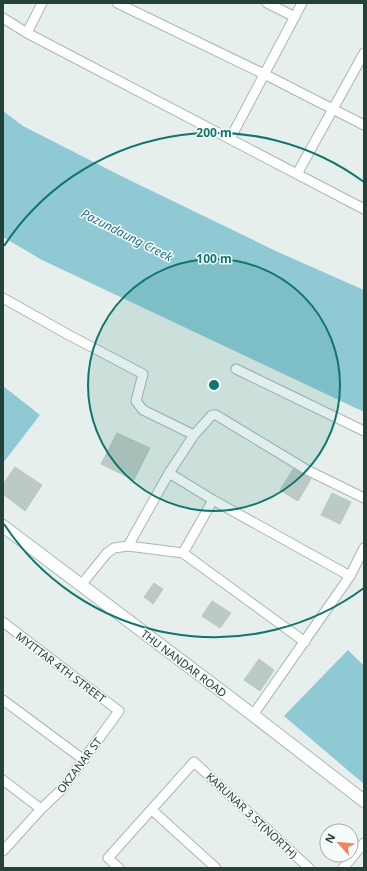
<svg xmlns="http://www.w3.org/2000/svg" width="367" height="871" font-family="'Noto Sans',sans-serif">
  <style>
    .water { fill: #8ec9d4 }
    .building { fill: #bbcac4; stroke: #b8c9c2 }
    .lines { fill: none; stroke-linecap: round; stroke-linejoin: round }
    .minor-casing { stroke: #a8b8b2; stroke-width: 11 }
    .secondary-casing { stroke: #a4bbb3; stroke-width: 14 }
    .minor { stroke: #fff; stroke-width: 9 }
    .secondary { stroke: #fff; stroke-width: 12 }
    .ring { fill: none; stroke: #0f766e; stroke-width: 2 }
    .labels { text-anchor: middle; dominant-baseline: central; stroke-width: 3; stroke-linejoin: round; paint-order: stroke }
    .street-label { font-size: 11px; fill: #24423a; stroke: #f7fbf9 }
    .water-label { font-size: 12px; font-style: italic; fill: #1c6f80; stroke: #f7fbf9 }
    .centre { fill: #0f766e; stroke: #f7fbf9; stroke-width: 2 }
    .ring-label { font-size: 12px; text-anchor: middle; font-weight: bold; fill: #0f766e; stroke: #f7fbf9; stroke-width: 3; stroke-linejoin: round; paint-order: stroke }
  </style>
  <rect width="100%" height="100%" fill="#e6efeb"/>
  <path class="water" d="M 3,111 L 23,126 L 119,175 L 278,252 L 364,290 L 364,412 L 42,260 L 3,237 Z
    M 3,386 L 40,415 L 3,463 Z
    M 348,650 L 364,666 L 364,784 L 284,716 Z"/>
  <path class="building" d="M 117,433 L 150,448 L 134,480 L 101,464 Z
    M 15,467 L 42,485 L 25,511 L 3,494 L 3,484 Z
    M 293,469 L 311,479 L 298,501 L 280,490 Z
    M 332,493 L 351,502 L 340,524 L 321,515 Z
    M 154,583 L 163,589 L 153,604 L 144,597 Z
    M 212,601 L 231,613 L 220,628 L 202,616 Z
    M 259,659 L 274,670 L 260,691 L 244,680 Z"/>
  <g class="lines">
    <defs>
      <path id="minor" d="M 42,3 L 27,33 L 364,209
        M 117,3 L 264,74 L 364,125
        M 267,3 L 295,17
        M 3,18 L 27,33
        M 230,139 L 302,3
        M 297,174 L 364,53
        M 3,298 L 67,334 L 143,374 L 136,401 L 143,410 L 194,435
        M 236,369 L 364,431
        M 169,473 L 213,500 L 350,576
        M 128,546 L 169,473 L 194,435 L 212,415 L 216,415 L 307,470 L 364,498
        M 183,553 L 213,500
        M 81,585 L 107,553 L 114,548 L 128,546 L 183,553 L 305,642
        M 3,622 L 119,711 L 62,789 L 41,809 L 3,851
        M 3,700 L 84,760
        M 253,715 L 350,576 L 364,548
        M 3,780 L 41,809
        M 152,810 L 216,868
        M 119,868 L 108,858 L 194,762 L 309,868
        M 343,868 L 364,843"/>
      <path id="secondary" d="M 3,526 L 253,715 L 364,801"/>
    </defs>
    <use href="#minor" class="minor-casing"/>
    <use href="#secondary" class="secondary-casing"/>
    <use href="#minor" class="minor"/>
    <use href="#secondary" class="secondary"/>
  </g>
  <circle cx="214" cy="385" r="126" fill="#0f766e" fill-opacity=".12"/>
  <g class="ring">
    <circle cx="214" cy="385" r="126"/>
    <path d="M364 588A252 252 0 0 1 4 524M4 246A252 252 0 0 1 364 182"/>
  </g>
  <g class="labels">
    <g class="street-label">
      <text transform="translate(184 663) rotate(37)">THU NANDAR ROAD</text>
      <text transform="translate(61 667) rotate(37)">MYITTAR 4TH STREET</text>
      <text transform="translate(79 765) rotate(-53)">OKZANAR ST</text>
      <text transform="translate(252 815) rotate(43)">KARUNAR 3 ST(NORTH)</text>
    </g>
    <g class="water-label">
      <text transform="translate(127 235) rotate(27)">Pazundaung Creek</text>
    </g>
  </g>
  <circle cx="214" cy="385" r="6" class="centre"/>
  <g class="ring-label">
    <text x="214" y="137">200 m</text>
    <text x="214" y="263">100 m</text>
  </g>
  <rect width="367" height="871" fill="none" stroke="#24423a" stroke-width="8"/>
  <g transform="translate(339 843) rotate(297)"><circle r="19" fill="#f7fbf9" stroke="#a3b1ad"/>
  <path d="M0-3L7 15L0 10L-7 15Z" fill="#f4845f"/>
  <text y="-6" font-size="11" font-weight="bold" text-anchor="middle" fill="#24423a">N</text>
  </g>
</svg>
